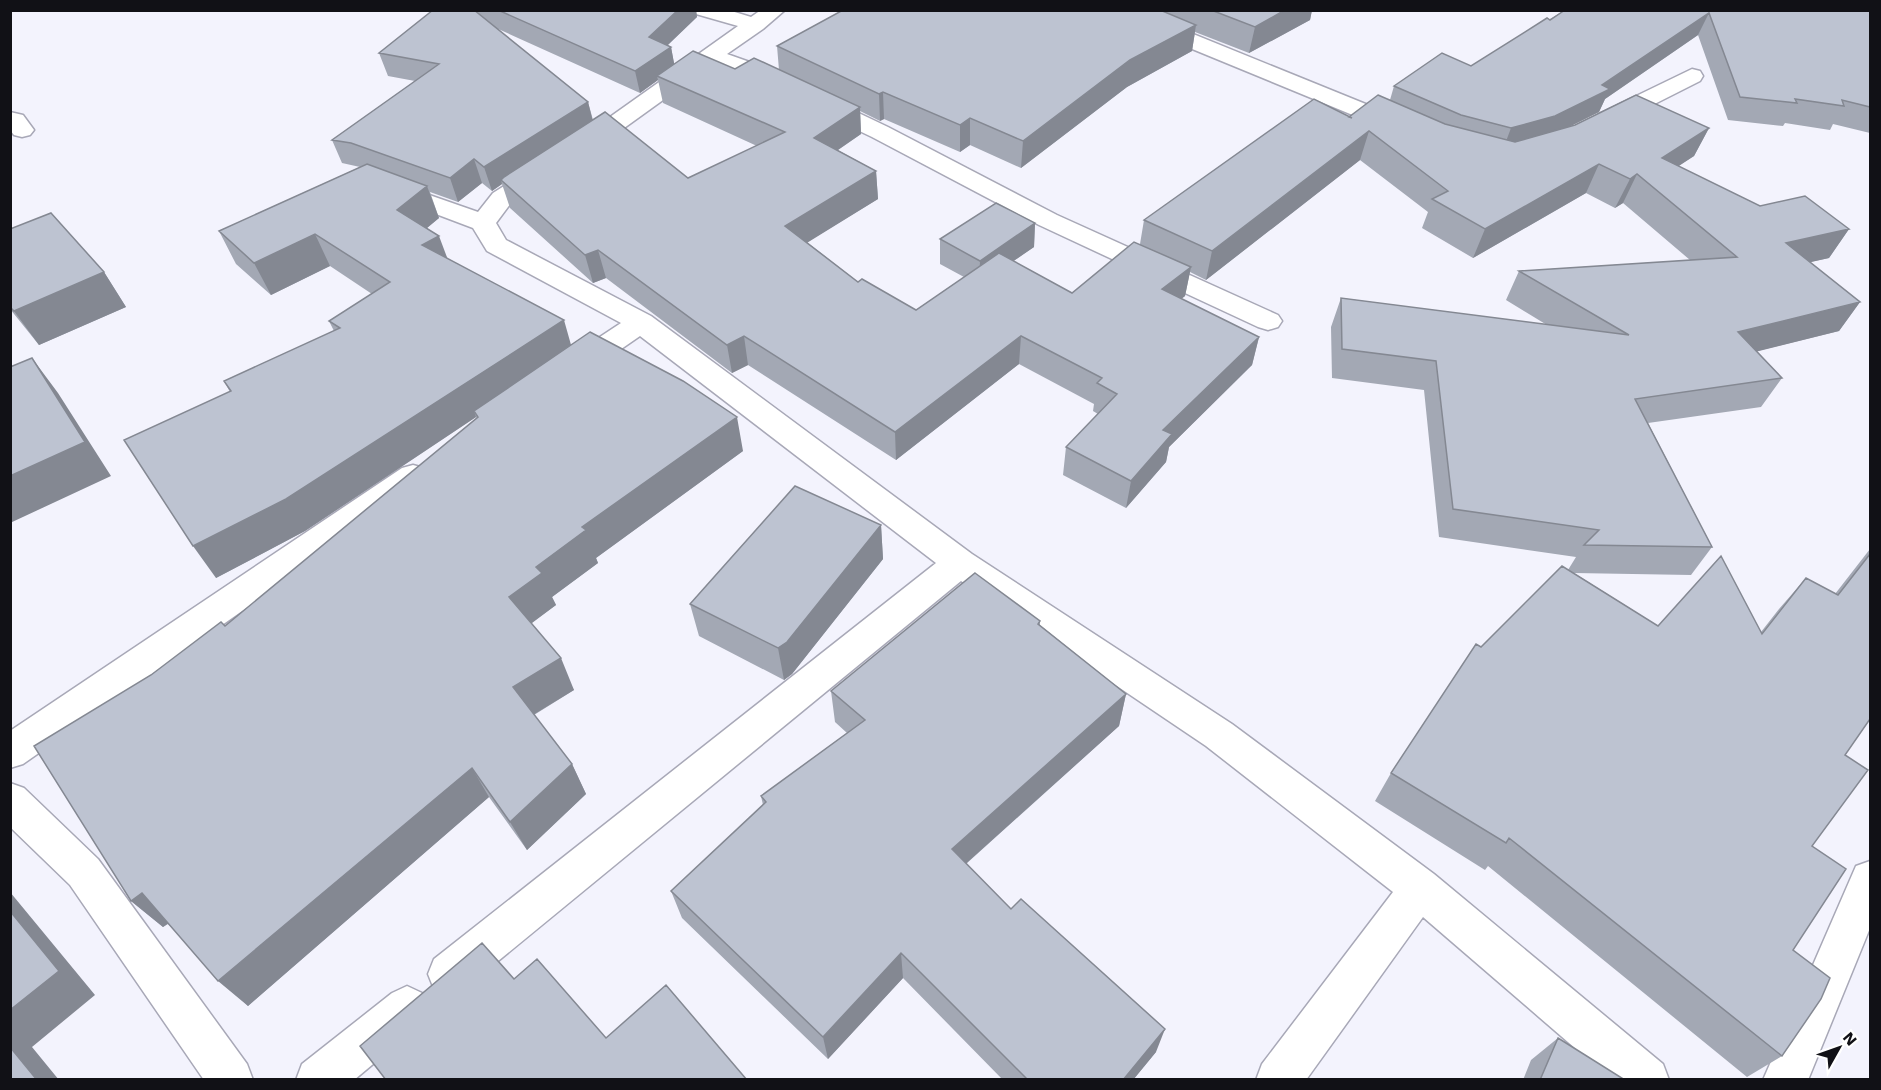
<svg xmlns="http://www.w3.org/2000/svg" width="1881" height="1090" font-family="'Work Sans',sans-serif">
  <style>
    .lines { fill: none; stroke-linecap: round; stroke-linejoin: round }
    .street-casing { stroke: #a8a8b7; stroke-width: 3 }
    .street { fill: #fff; fill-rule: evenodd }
    .wall { fill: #a3a8b4; fill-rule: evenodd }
    .shaded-wall { fill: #848892 }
    .building { fill: #bdc3d1; stroke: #848892; stroke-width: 1.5 }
  </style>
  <rect width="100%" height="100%" fill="#f3f3fd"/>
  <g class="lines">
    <defs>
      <path id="street" d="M 693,10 L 728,10 L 751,17 L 761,10 L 785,10 L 763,29 L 727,54 L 758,65 L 888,127 L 1057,215 L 1278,315 L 1282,321 L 1278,327 L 1268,330 L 1258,327 L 1039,225 L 872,137 L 742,75 L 713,64 L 595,149 L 511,203 L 496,223 L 506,240 L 651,316 L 972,554 L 1232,724 L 1434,874 L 1663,1064 L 1669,1080 L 1612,1080 L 1423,917 L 1306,1080 L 1256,1080 L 1262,1064 L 1393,892 L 1206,746 L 961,581 L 464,989 L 449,995 L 434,989 L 428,974 L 434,959 L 936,563 L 640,336 L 585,374 L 575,377 L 565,374 L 561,367 L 565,360 L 621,323 L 487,251 L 473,228 L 383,194 L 380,189 L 383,184 L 392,182 L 478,212 L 493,193 L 579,139 L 738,26 L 696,14 Z
        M 1104,10 L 1134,10 L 1410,122 L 1414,127 L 1410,132 L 1402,134 L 1394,132 L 1107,14 Z
        M 1692,69 L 1700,71 L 1703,76 L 1700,81 L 1615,124 L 1607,126 L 1599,124 L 1595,119 L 1599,114 Z
        M 10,112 L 23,115 L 34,130 L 30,135 L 22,137 L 14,135 L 10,130 Z
        M 413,465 L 424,468 L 429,476 L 424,484 L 23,764 L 10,768 L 10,731 L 402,468 Z
        M 10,783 L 24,788 L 98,859 L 247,1064 L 253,1080 L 204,1080 L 70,885 L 10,827 Z
        M 1870,861 L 1870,928 L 1808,1080 L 1763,1080 L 1856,866 Z
        M 407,986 L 422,993 L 429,1008 L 422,1023 L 354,1080 L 296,1080 L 302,1064 L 392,993 Z"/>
    </defs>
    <use href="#street" class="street-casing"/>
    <use href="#street" class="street"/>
  </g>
  <path class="wall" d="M 433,10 L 696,10 L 697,17 L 668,45 L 671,47 L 674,64 L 735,69 L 779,70 L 777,46 L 843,10 L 1312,10 L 1310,20 L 1249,53 L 1195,32 L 1192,51 L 1127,87 L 1021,168 L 970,145 L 960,152 L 884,119 L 880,121 L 860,111 L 861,134 L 838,150 L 876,171 L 878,199 L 807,242 L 858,282 L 916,310 L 964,277 L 940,264 L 940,239 L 1035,223 L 1034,247 L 1013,261 L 1072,293 L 1140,244 L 1144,220 L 1349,117 L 1390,100 L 1394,86 L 1471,66 L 1565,10 L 1870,10 L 1870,133 L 1833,124 L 1830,130 L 1785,123 L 1783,126 L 1728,120 L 1698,35 L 1605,99 L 1599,112 L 1570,126 L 1709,128 L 1694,156 L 1678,166 L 1760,206 L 1849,229 L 1829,258 L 1810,262 L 1860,302 L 1839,331 L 1757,351 L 1782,378 L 1761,407 L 1648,423 L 1712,547 L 1691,575 L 1574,573 L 1658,626 L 1761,632 L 1779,609 L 1806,578 L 1835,594 L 1870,549 L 1870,719 L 1845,755 L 1812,846 L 1793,950 L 1782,1056 L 1747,1077 L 1488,866 L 1485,870 L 1375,801 L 1391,773 L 1481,647 L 1568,570 L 1576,557 L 1439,537 L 1424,390 L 1332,378 L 1331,327 L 1341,298 L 1547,325 L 1506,300 L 1519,271 L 1690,260 L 1623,203 L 1615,208 L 1586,193 L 1473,258 L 1422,228 L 1428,212 L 1360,160 L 1206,280 L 1190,272 L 1185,296 L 1181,299 L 1259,337 L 1252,365 L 1169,447 L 1166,462 L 1126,508 L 1063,475 L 1066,447 L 1098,414 L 1093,411 L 1094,404 L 1019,364 L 896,460 L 748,365 L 732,373 L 606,278 L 593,283 L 510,208 L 502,184 L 492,191 L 482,183 L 458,202 L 430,192 L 439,218 L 427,228 L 448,259 L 571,345 L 743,451 L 596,558 L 598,563 L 552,597 L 556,605 L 531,623 L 574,690 L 534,715 L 572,764 L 586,794 L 527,850 L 489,797 L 248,1006 L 168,924 L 163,927 L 131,901 L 151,675 L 225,626 L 477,418 L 476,417 L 305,531 L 216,578 L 230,392 L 224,381 L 334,331 L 329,321 L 372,294 L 330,266 L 271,295 L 236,264 L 219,231 L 360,167 L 342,163 L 332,140 L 415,81 L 388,76 L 379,53 ZM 496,28 L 640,93 L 658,80 L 663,103 L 757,146 L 688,178 L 593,120 L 588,102 Z
    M 10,229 L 104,272 L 126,307 L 39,345 L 10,309 Z
    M 881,525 L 883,559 L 792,674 L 784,680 L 699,636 L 690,604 Z
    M 1040,621 L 1040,625 L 1126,694 L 1119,726 L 966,864 L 1011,909 L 1156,1052 L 1133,1080 L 1003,1080 L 903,978 L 828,1059 L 682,918 L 671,891 L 763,805 L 761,796 L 847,733 L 835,722 L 831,691 Z
    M 1558,1038 L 1625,1080 L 1523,1080 L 1531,1060 Z"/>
  <path class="shaded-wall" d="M 678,10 L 696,10 L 697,17 L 654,58 L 671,47 L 675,68 L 657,76 L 658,80 L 640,93 L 635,71 L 649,37 Z
    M 1285,10 L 1312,10 L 1310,20 L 1249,53 L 1255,27 Z
    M 1709,13 L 1698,35 L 1605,99 L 1599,112 L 1545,139 L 1502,152 L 1511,128 L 1602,85 Z
    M 1196,25 L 1192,51 L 1127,87 L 1021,168 L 1023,141 L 1130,60 Z
    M 883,92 L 884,119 L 880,121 L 879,94 Z
    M 588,102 L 594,126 L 501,180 L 502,184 L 492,191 L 484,167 Z
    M 860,107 L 861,134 L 816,165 L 814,138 Z
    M 970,118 L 970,145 L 960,152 L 960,125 Z
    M 1709,128 L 1694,156 L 1650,185 L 1662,158 Z
    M 1369,131 L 1360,160 L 1206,280 L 1212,251 Z
    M 474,159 L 482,183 L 458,202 L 450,178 Z
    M 1599,164 L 1586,193 L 1473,258 L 1485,229 Z
    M 876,171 L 878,199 L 789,254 L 785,226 Z
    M 1637,174 L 1623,203 L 1615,208 L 1630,179 Z
    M 427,186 L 439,218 L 410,242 L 397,210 Z
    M 1035,223 L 1034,247 L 979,285 L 980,261 Z
    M 1849,229 L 1829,258 L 1767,272 L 1786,243 Z
    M 315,234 L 330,266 L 271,295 L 254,263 Z
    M 439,236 L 451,268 L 422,245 Z
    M 598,250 L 606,278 L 593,283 L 585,255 Z
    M 1191,267 L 1185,296 L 1157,318 L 1162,289 Z
    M 104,272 L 126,307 L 39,345 L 14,311 Z
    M 1860,302 L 1839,331 L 1719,361 L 1738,332 Z
    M 564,320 L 573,352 L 474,411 L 476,417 L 305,531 L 216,578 L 193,546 Z
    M 744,336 L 748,365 L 732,373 L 727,345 Z
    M 1021,336 L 1019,364 L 896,460 L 895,432 Z
    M 1259,337 L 1252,365 L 1169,447 L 1166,462 L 1126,508 L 1131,481 L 1163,430 Z
    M 32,358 L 58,393 L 111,476 L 10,523 L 10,476 Z
    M 737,417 L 743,451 L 596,558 L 598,563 L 552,597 L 556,605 L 524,629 L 509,597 L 536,567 L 582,527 Z
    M 881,525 L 883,559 L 792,674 L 784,680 L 778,648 Z
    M 561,658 L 574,690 L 528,718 L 513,687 Z
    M 1126,694 L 1119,726 L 951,877 L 952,849 Z
    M 572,764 L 586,794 L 527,850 L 510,822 Z
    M 472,768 L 489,797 L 248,1006 L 218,981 Z
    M 10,892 L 95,995 L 32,1047 L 59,1080 L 37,1080 L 10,1047 Z
    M 142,893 L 173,920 L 163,927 L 131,901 Z
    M 901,953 L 903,978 L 828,1059 L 823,1037 Z
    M 1165,1029 L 1156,1052 L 1133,1080 L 1123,1080 Z"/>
  <path class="building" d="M 433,10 L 474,10 L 588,102 L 484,167 L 474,159 L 450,178 L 351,143 L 332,140 L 439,64 L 379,53 Z
    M 498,10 L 678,10 L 649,37 L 671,47 L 635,71 Z
    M 843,10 L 1160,10 L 1196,25 L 1130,60 L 1023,141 L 970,118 L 960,125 L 883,92 L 879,94 L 777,46 Z
    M 1211,10 L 1285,10 L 1255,27 Z
    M 1565,10 L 1870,10 L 1870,107 L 1842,100 L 1844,106 L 1795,99 L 1797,103 L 1740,97 L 1709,13 L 1602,85 L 1610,89 L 1555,116 L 1511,128 L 1461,115 L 1394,86 L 1442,53 L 1471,66 L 1547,18 L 1550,20 Z
    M 693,51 L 735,69 L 754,58 L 860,107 L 814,138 L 876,171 L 785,226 L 858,282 L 862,279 L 916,310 L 999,253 L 1072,293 L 1134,242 L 1191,267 L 1162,289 L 1259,337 L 1163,430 L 1172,434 L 1131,481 L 1066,447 L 1117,394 L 1097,383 L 1102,378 L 1021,336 L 895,432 L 744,336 L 727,345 L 598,250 L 585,255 L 501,180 L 504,177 L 605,112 L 688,178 L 785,132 L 657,76 Z
    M 1378,95 L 1445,124 L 1515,142 L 1575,125 L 1636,95 L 1709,128 L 1662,158 L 1760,206 L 1805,196 L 1849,229 L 1786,243 L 1860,302 L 1738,332 L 1782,378 L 1635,399 L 1712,547 L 1584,545 L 1599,530 L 1453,509 L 1436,361 L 1342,349 L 1341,298 L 1629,335 L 1519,271 L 1737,257 L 1637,174 L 1630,179 L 1599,164 L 1485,229 L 1432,199 L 1448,191 L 1369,131 L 1212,251 L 1144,220 L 1314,99 L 1352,118 L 1349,117 Z
    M 367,164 L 427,186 L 397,210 L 439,236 L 422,245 L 564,320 L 286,499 L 193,546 L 124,440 L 231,391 L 224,381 L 340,328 L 329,321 L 390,282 L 315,234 L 254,263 L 219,231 Z
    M 996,203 L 1035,223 L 980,261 L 940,239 Z
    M 51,213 L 104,272 L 14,311 L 10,307 L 10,229 Z
    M 590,332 L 683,381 L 737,417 L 582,527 L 586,530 L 536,567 L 542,573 L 509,597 L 561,658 L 513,687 L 572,764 L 510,822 L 472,768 L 218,981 L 142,893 L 131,901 L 34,746 L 151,675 L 221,622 L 225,626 L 478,417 L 474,411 Z
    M 32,358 L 85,442 L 10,476 L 10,367 Z
    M 795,486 L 881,525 L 787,642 L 778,648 L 690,604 Z
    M 1870,554 L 1870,719 L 1845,755 L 1868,770 L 1812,846 L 1846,869 L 1793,950 L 1830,978 L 1821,999 L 1782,1056 L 1509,838 L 1506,843 L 1391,773 L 1476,644 L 1481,647 L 1562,566 L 1658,626 L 1721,556 L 1762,634 L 1806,578 L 1838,595 Z
    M 975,573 L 1040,621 L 1038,624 L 1126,694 L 952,849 L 1011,909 L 1021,899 L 1165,1029 L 1123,1080 L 1028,1080 L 901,953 L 823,1037 L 671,891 L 766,802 L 761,796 L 865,720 L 831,691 Z
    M 10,911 L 59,971 L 10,1010 Z
    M 482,943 L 514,979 L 537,959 L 606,1038 L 666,985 L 747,1080 L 386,1080 L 360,1046 Z
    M 1558,1038 L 1625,1080 L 1540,1080 Z
    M 10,1047 L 37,1080 L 10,1080 Z"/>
  <rect width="1881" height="1090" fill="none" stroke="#111116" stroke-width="24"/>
  <g transform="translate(1839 1048) rotate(50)" stroke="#ffffff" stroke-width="4.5" paint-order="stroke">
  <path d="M0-4.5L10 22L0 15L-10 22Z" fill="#111116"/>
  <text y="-9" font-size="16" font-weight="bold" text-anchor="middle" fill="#111116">N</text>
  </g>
</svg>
